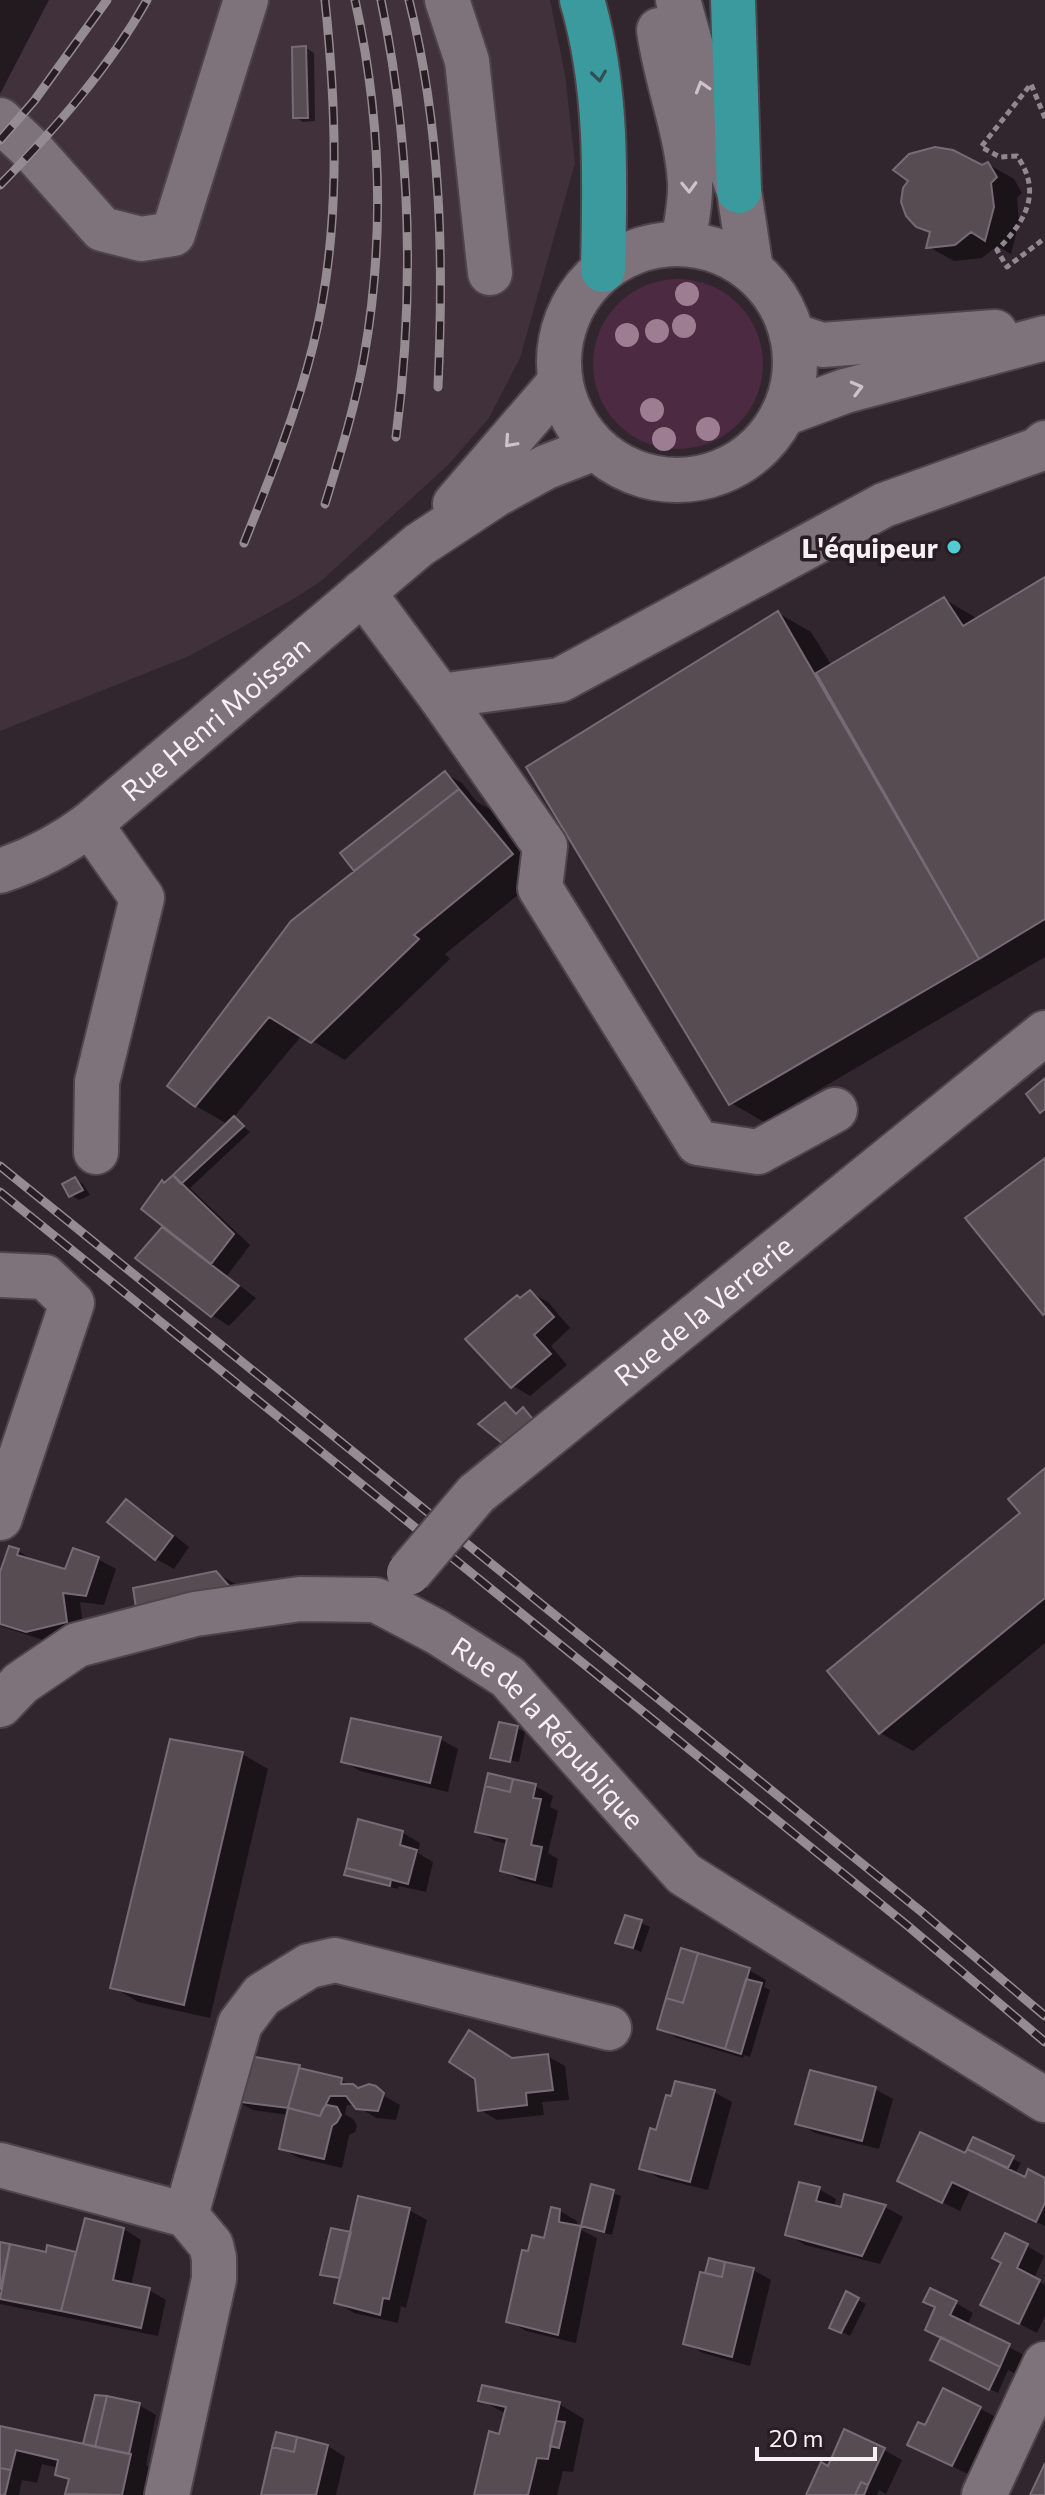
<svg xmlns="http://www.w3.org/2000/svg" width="1045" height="2495" font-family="Commissioner,sans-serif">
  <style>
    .built { fill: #41313b }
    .green { fill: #4c2a41 }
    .shadow { fill: #0007 }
    .building { fill: #584c53; stroke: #776b73; stroke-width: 2 }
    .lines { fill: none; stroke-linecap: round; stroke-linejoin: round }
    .minor-casing { stroke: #4d454a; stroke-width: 48 }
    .highway-casing { stroke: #4d454a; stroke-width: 48 }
    .path { stroke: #91888e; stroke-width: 5; stroke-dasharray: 6 4; stroke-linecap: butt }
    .minor { stroke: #7f737b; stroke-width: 44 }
    .highway { stroke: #3a9a9e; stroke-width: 44 }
    .rail-casing { stroke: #958c91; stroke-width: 9 }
    .rail { stroke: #271d23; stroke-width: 6; stroke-dasharray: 18; stroke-linecap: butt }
    .minor-bridge-casing { stroke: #4d454a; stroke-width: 48; stroke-linecap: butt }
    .minor-bridge { stroke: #7f737b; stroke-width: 44 }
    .tree { fill: #9d7d92 }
    .oneway { stroke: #2f4f54 }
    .oneway2 { stroke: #ccc4c9 }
    .poi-dot { fill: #51ccd2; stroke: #271d23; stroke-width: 3 }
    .labels { text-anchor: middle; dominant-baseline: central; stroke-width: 7; stroke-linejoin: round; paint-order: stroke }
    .poi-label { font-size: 28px; font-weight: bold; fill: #f6eff3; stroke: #271d23; text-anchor: end }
    .street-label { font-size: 28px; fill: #f6eff3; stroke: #271d23 }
  </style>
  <rect width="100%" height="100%" fill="#31262d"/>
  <path class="built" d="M 0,0 L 550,0 L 565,75 L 575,163 L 520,358 L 489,418 L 448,465 L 320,582 L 290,601 L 189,656 L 0,731 Z"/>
  <path class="green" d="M593 364a85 85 0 1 1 170 0a85 85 0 1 1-170 0Z"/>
  <path class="shadow" d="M 0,0 L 49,0 L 0,94 Z
    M 306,48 L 314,53 L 315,121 L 303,122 L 295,117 Z
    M 988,164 L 1014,179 L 1022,193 L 1017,198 L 1019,222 L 1011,254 L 997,246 L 982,258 L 954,261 L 929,247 L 932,234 L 917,225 Z
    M 1045,579 L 1045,957 L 764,1122 L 731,1103 L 778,613 L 811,632 L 832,666 L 944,599 L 978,619 Z
    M 445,773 L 462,783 L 477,802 L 492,810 L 544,874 L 445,954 L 450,959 L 345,1060 L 302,1035 L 233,1118 L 250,1132 L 190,1188 L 250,1245 L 227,1276 L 256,1298 L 229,1326 L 212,1315 L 138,1258 L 165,1227 L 165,1184 L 229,1125 L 196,1106 L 358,871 L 355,870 Z
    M 75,1179 L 83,1184 L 90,1195 L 79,1200 L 71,1195 Z
    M 530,1292 L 548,1302 L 570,1328 L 551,1346 L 567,1365 L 530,1396 L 513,1386 L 522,1300 Z
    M 1045,1471 L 1045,1643 L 913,1751 L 880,1733 L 1023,1513 Z
    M 126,1501 L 144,1511 L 189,1547 L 174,1569 L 156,1559 L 110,1522 Z
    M 18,1551 L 35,1561 L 67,1572 L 98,1559 L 116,1569 L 104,1605 L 80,1602 L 84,1632 L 46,1641 L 0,1626 L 0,1578 Z
    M 216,1573 L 234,1583 L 247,1597 L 156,1617 Z
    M 517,1728 L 525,1732 L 519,1762 L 499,1758 L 499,1760 L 493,1757 Z
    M 440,1739 L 458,1749 L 448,1792 L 360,1771 L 343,1761 Z
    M 242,1754 L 268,1769 L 210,2018 L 138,2002 L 113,1987 Z
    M 535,1786 L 553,1796 L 550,1807 L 558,1811 L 548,1853 L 558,1859 L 552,1888 L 520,1880 L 502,1870 L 508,1844 L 495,1841 L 477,1830 Z
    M 403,1833 L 420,1843 L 418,1853 L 433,1862 L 426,1892 L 399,1886 L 398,1889 L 354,1878 L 346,1874 Z
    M 626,1917 L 650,1927 L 641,1952 L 617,1942 Z
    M 749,1970 L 766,1980 L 764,1987 L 770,1990 L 750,2057 L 744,2055 L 743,2058 L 677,2038 L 659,2028 Z
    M 547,2056 L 565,2066 L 569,2100 L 542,2102 L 544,2115 L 497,2120 L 479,2109 L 513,2060 Z
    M 299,2067 L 307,2072 L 341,2080 L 359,2090 L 368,2087 L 400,2105 L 396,2120 L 376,2118 L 355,2105 L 347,2105 L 345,2114 L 354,2120 L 357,2126 L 355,2132 L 349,2135 L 342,2168 L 299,2158 L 281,2148 L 289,2115 L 253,2110 L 235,2100 Z
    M 875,2089 L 893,2099 L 879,2149 L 815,2133 L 798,2123 Z
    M 714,2092 L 732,2102 L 708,2190 L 659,2178 L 642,2168 L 658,2132 Z
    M 974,2139 L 1021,2163 L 1015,2174 L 1026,2179 L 1045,2180 L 1045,2226 L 970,2190 L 960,2211 L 917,2190 L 966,2156 Z
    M 592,2186 L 621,2196 L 612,2235 L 582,2228 Z
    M 819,2189 L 836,2199 L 834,2208 L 843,2210 L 846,2196 L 885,2207 L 903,2217 L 880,2264 L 805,2245 L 788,2234 Z
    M 409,2210 L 427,2220 L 406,2308 L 401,2306 L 398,2323 L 354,2313 L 336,2302 L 341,2280 L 323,2274 L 352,2234 Z
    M 560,2211 L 577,2221 L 577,2228 L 597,2238 L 576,2343 L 526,2331 L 509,2321 L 529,2254 L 546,2240 Z
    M 124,2229 L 141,2240 L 131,2286 L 149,2290 L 166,2300 L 158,2336 L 0,2304 L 0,2243 L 47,2254 L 49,2248 L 77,2255 Z
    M 1027,2246 L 1044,2256 L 1034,2279 L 1045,2285 L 1045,2316 L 1037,2333 L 983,2305 Z
    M 710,2261 L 753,2270 L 771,2280 L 750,2366 L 703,2353 L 685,2343 Z
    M 847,2294 L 866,2304 L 850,2336 L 832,2327 Z
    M 956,2303 L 973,2313 L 967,2326 L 1026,2356 L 1018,2375 L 1008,2370 L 998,2393 L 940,2364 L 943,2338 L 927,2329 Z
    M 944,2390 L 998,2418 L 970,2475 L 927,2454 L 926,2428 Z
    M 481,2400 L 559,2404 L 584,2419 L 573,2472 L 563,2471 L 557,2495 L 476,2495 L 500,2437 L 506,2414 Z
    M 139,2405 L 156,2415 L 146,2465 L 156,2472 L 150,2495 L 71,2495 L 68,2493 L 70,2481 L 57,2474 L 58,2468 L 42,2464 L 37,2483 L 22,2480 L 19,2495 L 0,2495 L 0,2429 L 94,2449 Z
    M 328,2446 L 345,2457 L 336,2495 L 263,2495 Z
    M 884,2450 L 902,2460 L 886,2494 L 879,2490 L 877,2495 L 809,2495 L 829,2468 Z"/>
  <path class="building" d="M 306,46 L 308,118 L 293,118 L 292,47 Z
    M 935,147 L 953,150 L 982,165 L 988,162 L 997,177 L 991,183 L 994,207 L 985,241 L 971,232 L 955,245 L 926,248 L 930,232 L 916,227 L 906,216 L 901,202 L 903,188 L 908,181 L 893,170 L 909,154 Z
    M 1045,577 L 1045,919 L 979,959 L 816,673 L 944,597 L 963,626 Z
    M 778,611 L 979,959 L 729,1105 L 526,767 Z
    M 445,771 L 459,789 L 354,871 L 340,853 Z
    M 459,789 L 513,854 L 414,935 L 419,939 L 311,1043 L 269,1017 L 195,1107 L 167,1086 L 291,921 Z
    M 1045,1078 L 1045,1109 L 1040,1113 L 1026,1094 Z
    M 234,1116 L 244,1126 L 181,1184 L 173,1175 Z
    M 1045,1158 L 1045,1313 L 1043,1315 L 965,1218 Z
    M 173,1175 L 234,1234 L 211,1264 L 141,1209 L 162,1180 L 164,1183 Z
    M 75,1177 L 83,1190 L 69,1197 L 62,1184 Z
    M 162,1227 L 239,1286 L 211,1317 L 135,1258 Z
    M 530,1290 L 554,1317 L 534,1335 L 551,1354 L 511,1388 L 465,1339 L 517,1295 L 520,1298 Z
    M 505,1402 L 516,1414 L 523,1407 L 540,1428 L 512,1451 L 478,1424 Z
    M 1045,1468 L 1045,1598 L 879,1734 L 827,1671 L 1020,1513 L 1008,1499 Z
    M 126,1499 L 173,1536 L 155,1560 L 107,1522 Z
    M 9,1546 L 19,1549 L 17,1555 L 65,1569 L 73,1548 L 99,1557 L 86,1596 L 63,1593 L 67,1622 L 26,1632 L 0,1624 L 0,1572 Z
    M 216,1571 L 231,1588 L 136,1608 L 133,1588 Z
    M 351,1718 L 441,1737 L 430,1783 L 341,1762 Z
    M 499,1722 L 518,1726 L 510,1762 L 490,1758 Z
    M 170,1739 L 243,1752 L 184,2005 L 110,1988 Z
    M 488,1773 L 513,1779 L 510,1792 L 485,1786 Z
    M 513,1779 L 536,1784 L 533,1798 L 541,1799 L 531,1845 L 542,1847 L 535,1880 L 500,1871 L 507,1839 L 475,1832 L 485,1786 L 510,1792 Z
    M 358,1819 L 403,1831 L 400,1845 L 417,1850 L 408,1884 L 346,1868 Z
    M 346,1868 L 391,1879 L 390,1886 L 344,1875 Z
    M 625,1915 L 642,1920 L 633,1948 L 615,1943 Z
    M 681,1948 L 698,1953 L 683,2003 L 666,1998 Z
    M 698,1953 L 750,1968 L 725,2049 L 657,2029 L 666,1998 L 683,2003 Z
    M 746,1979 L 762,1983 L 741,2054 L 725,2049 Z
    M 469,2030 L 512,2058 L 548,2054 L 553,2090 L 526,2093 L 527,2105 L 478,2111 L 475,2079 L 449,2062 Z
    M 244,2055 L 300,2065 L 288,2108 L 233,2101 Z
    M 299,2068 L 342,2078 L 341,2084 L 353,2084 L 358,2088 L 369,2084 L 376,2086 L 384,2093 L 378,2111 L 356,2109 L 346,2096 L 330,2096 L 320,2116 L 288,2108 Z
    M 810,2070 L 876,2087 L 862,2141 L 795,2124 Z
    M 675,2081 L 715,2090 L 690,2182 L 639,2169 L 650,2128 L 656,2130 L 666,2095 L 671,2096 Z
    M 327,2105 L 337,2107 L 341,2115 L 337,2122 L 332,2126 L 324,2159 L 279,2149 L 288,2108 L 320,2116 L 323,2108 Z
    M 920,2132 L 965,2153 L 967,2149 L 1025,2177 L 1028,2169 L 1045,2178 L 1045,2203 L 1036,2222 L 952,2182 L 942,2203 L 897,2181 Z
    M 973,2137 L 1014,2156 L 1008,2168 L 967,2149 Z
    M 799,2182 L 820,2187 L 816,2201 L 841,2207 L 844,2194 L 886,2205 L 862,2256 L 785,2235 Z
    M 591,2184 L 614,2190 L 604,2232 L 581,2226 Z
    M 358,2196 L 410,2208 L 389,2299 L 383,2298 L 380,2315 L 334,2303 Z
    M 551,2207 L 560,2209 L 559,2222 L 581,2226 L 558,2335 L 506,2322 L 522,2250 L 528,2251 L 532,2235 L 544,2238 Z
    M 85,2218 L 124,2228 L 113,2280 L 150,2288 L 141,2328 L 61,2311 Z
    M 331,2228 L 351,2232 L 340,2278 L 320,2275 Z
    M 1005,2233 L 1028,2244 L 1017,2268 L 1040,2280 L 1019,2324 L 980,2305 L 1001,2263 L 992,2258 Z
    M 0,2242 L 10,2244 L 0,2290 Z
    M 10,2244 L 46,2252 L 47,2245 L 76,2252 L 61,2311 L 0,2299 Z
    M 709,2258 L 725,2262 L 722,2277 L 705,2273 Z
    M 725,2262 L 754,2268 L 732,2357 L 683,2344 L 700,2272 L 722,2277 Z
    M 930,2288 L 957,2301 L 950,2315 L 1010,2344 L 1000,2367 L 925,2330 L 935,2307 L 923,2302 Z
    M 846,2291 L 859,2298 L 841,2333 L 829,2328 Z
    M 941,2337 L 1000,2367 L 989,2390 L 930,2360 Z
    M 482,2385 L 560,2402 L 548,2459 L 537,2458 L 528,2495 L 474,2495 L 489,2431 L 499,2434 L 506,2407 L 478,2401 Z
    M 943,2388 L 981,2407 L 952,2466 L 907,2445 L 918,2422 L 925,2425 Z
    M 95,2395 L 107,2396 L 95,2447 L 83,2444 Z
    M 107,2396 L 140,2403 L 129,2454 L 95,2447 Z
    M 556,2421 L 565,2422 L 559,2448 L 550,2446 Z
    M 0,2426 L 131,2454 L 122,2495 L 65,2494 L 69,2479 L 55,2475 L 58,2460 L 16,2450 L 11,2470 L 0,2468 Z
    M 844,2429 L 885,2448 L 868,2485 L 861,2482 L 855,2495 L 806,2495 L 821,2462 L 828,2466 Z
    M 276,2432 L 297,2437 L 294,2452 L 272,2447 Z
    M 297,2437 L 328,2445 L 316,2495 L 261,2495 L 272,2447 L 294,2452 Z
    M 1045,2463 L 1045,2495 L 1030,2495 Z
    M 0,2468 L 11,2470 L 5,2495 L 0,2495 Z
    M 861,2482 L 868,2485 L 864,2495 L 855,2495 Z"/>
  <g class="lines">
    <defs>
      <g id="minor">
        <path d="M 447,0 L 467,61 L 490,273"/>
        <path d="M 678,0 L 708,107 L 739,191 L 751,270"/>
        <path d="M 659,30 C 666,81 687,131 690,182 C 691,203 686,224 683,244"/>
        <path d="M 0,120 L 32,150 L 102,229 L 141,239 L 173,234 L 246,0"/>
        <circle cx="677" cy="362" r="118"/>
        <path d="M 792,335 L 822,345 L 995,332"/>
        <path d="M 783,414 L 845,391 L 1045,338"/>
        <path d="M 455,504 L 560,382"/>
        <path d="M 363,592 L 440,696 L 560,680 L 884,505 L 1037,450 L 1045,443"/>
        <path d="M 440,696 L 545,846 L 540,888 L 698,1143 L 758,1152 L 835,1110"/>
        <path d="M 90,824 L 142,898 L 97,1082 L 96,1152"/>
        <path id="s1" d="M 0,871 C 33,860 62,845 90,824 L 419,545 L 495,495 L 546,467 L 595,448"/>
        <path d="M 0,1275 L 45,1277 L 72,1303 L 0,1518"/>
        <path id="s2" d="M 476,1494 L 1045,1033"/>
        <path id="s3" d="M 0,1705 L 21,1683 L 77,1645 L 195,1614 L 300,1599 L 376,1600 L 437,1632 L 508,1677 L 684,1874 L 1045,2100"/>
        <path d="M 0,2165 L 186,2215 L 211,2245 L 214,2258 L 214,2279 L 167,2495"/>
        <path d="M 186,2215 L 240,2024 L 262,1995 L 309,1966 L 335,1960 L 609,2028"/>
        <path d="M 984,2495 L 1045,2364"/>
      </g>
      <path id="highway" d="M 582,0 C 608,88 605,179 603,270
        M 733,0 L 739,191"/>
    </defs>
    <use href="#minor" class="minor-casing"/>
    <use href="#highway" class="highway-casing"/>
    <path class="path" d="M 1045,118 L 1031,84 L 981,147 L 1000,157 L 1017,156 C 1043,193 1025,222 997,250 L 1007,267 L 1045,238"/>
    <use href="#minor" class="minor"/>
    <use href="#highway" class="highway"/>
    <defs>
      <path id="rail" d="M 381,0 C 411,145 415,290 396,437
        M 409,0 C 441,128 444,256 438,387
        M 0,140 L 34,101 L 107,0
        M 0,185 C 55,129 109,68 147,0
        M 325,504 C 340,455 355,407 364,357 C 385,238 381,117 355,0
        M 244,543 C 270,478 296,414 313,346 C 341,233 337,115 325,0
        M 0,1166 L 923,1913 L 1045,2016
        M 0,1192 L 908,1926 L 1045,2042"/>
    </defs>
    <use href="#rail" class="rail-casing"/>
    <use href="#rail" class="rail"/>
    <defs>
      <path id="minor-bridge" d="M 409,1573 L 476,1494"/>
    </defs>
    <use href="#minor-bridge" class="minor-bridge-casing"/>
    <use href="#minor-bridge" class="minor-bridge"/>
  </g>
  <g class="tree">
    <circle cx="687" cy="294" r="12"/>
    <circle cx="684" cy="326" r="12"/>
    <circle cx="657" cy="331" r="12"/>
    <circle cx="627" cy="335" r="12"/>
    <circle cx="652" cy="410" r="12"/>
    <circle cx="708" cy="429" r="12"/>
    <circle cx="664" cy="439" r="12"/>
  </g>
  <defs><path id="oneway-chevron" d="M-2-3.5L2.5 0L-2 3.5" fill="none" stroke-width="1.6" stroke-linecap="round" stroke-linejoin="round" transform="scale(2)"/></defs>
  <use class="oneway" href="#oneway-chevron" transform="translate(599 76) rotate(82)"/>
  <g class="oneway2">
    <use href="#oneway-chevron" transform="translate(702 87) rotate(-107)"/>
    <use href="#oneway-chevron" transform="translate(689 187) rotate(88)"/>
    <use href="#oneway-chevron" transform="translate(857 388) rotate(-15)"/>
    <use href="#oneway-chevron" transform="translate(510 442) rotate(132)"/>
  </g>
  <circle class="poi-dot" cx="954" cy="547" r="8"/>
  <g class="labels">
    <g class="poi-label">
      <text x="938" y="547">L'équipeur</text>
    </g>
    <g class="street-label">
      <text stroke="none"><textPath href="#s1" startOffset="266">Rue Henri Moissan</textPath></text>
      <text stroke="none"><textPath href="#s2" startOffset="292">Rue de la Verrerie</textPath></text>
      <text stroke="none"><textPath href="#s3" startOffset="622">Rue de la République</textPath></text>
    </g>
  </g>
  <path d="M757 2447v12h118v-12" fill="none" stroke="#f6eff3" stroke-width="4"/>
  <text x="769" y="2447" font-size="24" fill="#f6eff3" stroke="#271d23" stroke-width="6" paint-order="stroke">20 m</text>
</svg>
